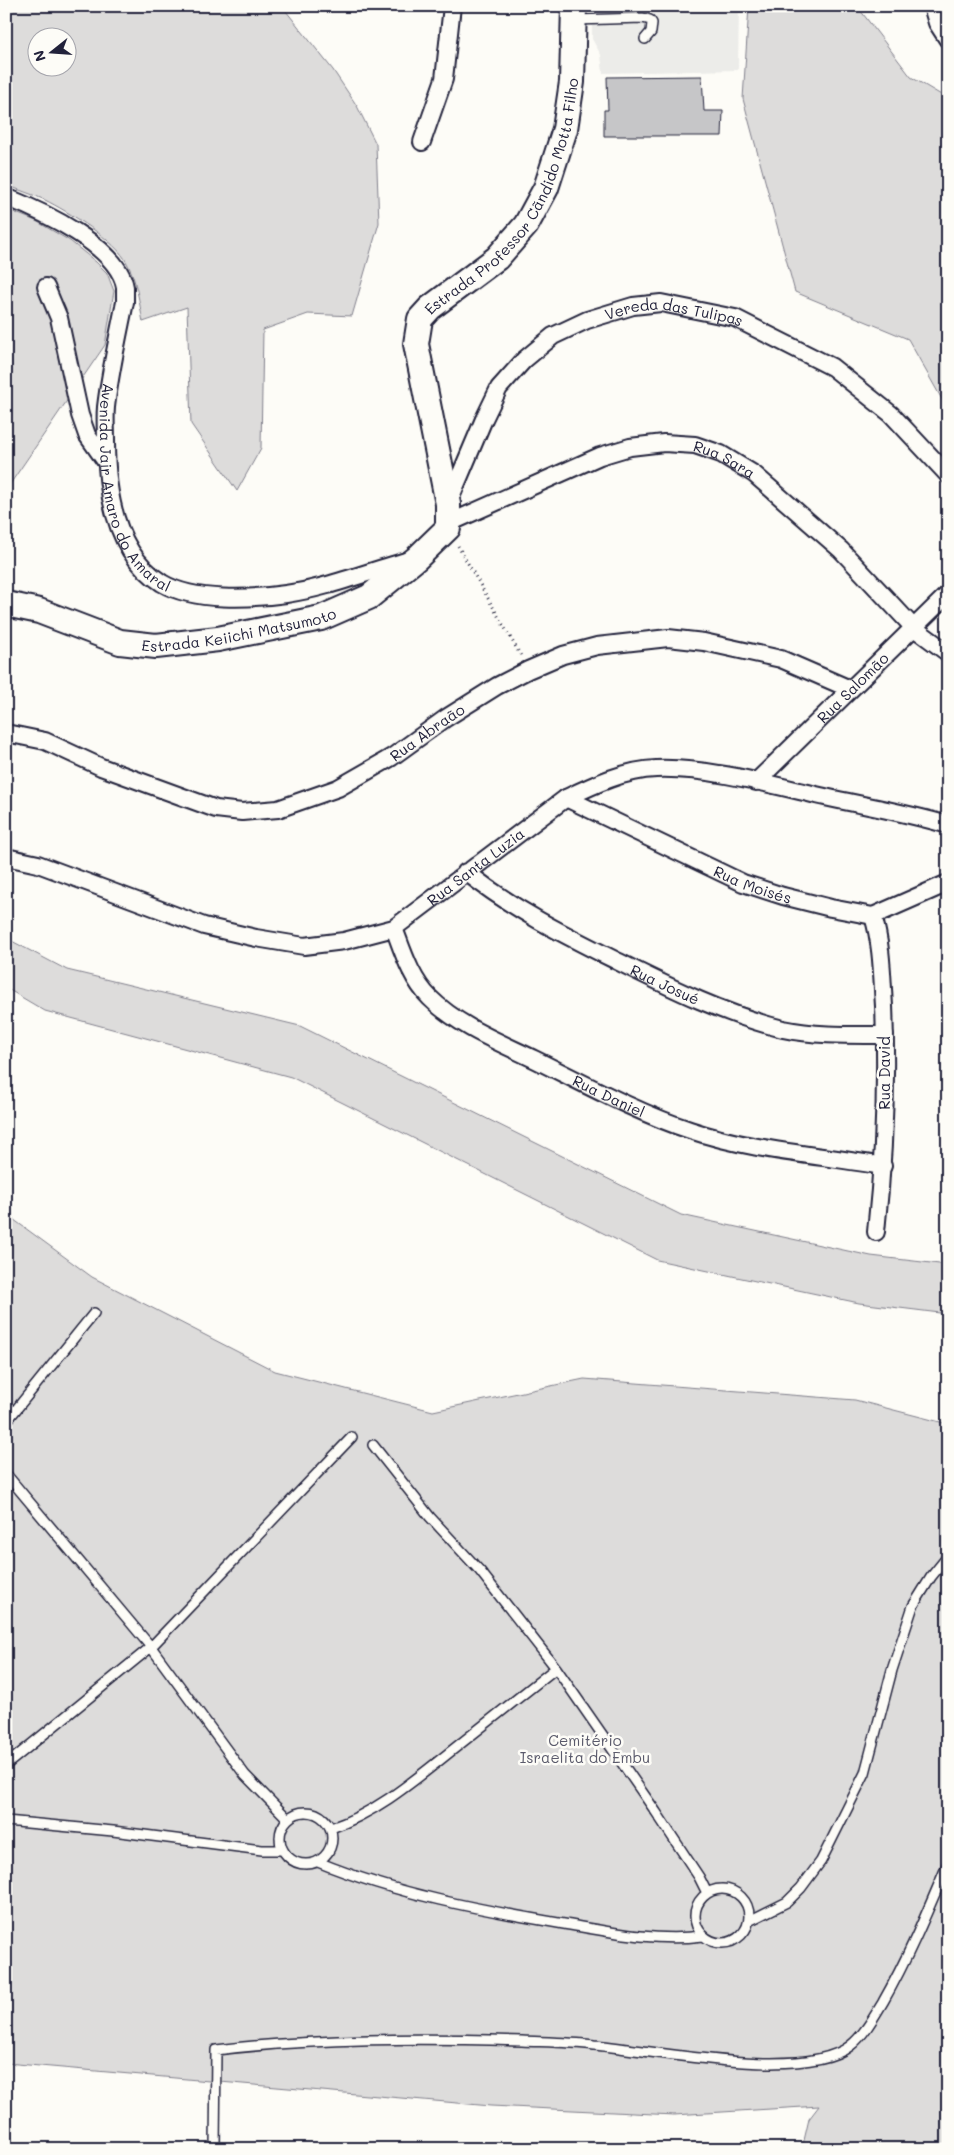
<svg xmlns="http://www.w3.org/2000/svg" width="954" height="2155" font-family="Mali,sans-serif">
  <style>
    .built { fill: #ecece9 }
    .green { fill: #dddcdb; stroke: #807f8b; fill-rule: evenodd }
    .building { fill: #c6c6c8; stroke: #22223b }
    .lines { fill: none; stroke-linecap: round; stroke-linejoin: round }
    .lane-casing { stroke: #22223b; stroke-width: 12 }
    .street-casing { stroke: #22223b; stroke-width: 20 }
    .secondary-casing { stroke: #22223b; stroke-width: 28 }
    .path { stroke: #22223b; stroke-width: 3; stroke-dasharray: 1 4; stroke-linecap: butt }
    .lane { stroke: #fdfcf7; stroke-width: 9 }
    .street { stroke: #fdfcf7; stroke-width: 16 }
    .secondary { stroke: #fdfcf7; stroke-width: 24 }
    .labels { text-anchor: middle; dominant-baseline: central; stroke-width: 5; stroke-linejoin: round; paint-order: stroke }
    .street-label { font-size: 15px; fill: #22223b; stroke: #fdfcf7 }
    .park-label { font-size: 15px; fill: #5a5a6b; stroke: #fdfcf7 }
  </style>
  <rect width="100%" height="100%" fill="#fdfcf7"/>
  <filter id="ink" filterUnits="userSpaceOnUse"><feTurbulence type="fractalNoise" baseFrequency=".02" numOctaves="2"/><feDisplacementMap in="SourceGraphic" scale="10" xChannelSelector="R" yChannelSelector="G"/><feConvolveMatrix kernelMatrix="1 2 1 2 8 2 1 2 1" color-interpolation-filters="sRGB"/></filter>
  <g filter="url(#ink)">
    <path class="built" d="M 592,6 L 739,6 L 738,70 L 603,73 L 601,55 L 592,39 Z"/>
    <path class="green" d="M 6,6 L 282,6 L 333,70 L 357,106 L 376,144 L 379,223 L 352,316 L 308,314 L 263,330 L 261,448 L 237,491 L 191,424 L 187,307 L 143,322 C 139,302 137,281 127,263 C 117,241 67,211 45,200 C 33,194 19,191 6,184 ZM 38,38 L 68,38 L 68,68 L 38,68 Z
      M 749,6 L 857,6 L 911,77 L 948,99 L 948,410 L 908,339 L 795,292 L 743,99 Z
      M 6,209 L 36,221 L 70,241 L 96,262 L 107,273 L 114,291 L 105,345 L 6,490 Z
      M 6,938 L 67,970 L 300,1026 L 681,1215 L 871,1256 L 948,1265 L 948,1314 L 859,1303 L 657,1260 L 291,1077 L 45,1011 L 6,988 Z
      M 6,1214 L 92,1277 L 275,1371 L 433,1411 L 584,1379 L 855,1400 L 948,1424 L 948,2149 L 802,2149 L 809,2119 L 819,2106 L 674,2115 L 491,2106 L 6,2063 Z"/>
    <path class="building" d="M 702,76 L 704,111 L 723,111 L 722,136 L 604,136 L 604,110 L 608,110 L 607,77 Z"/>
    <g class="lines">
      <defs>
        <path id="lane" d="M 575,20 L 643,18 L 650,20 L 652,23 L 651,32 L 645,39
          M 6,1422 L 94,1313
          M 373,1445 L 430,1517 L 480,1571 L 556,1668 L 656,1812 L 699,1877 L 707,1893
          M 6,1474 L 151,1647 L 245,1775 L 288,1819
          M 6,1765 L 151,1647 L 352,1437
          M280 1838a26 26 0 1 1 52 0a26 26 0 1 1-52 0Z
          M 6,1821 L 113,1831 L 262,1850 L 283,1850
          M 331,1828 C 377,1813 417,1778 455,1748 C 489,1721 522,1695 556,1668
          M 318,1862 C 396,1894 481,1910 564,1924 C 610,1932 656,1942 703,1936
          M695 1916a27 27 0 1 1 54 0a27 27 0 1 1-54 0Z
          M 749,1921 L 787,1902 L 801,1888 L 821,1861 L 865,1773 L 892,1670 L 913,1606 L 931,1577 L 948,1556
          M 215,2149 L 216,2050 C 317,2038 421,2038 522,2041 C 546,2042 570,2042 594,2045 C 652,2050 804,2082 850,2046 C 864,2035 874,2017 883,2002 C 908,1958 928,1910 948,1863"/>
        <g id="street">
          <path d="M 932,6 L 937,23 L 948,40"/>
          <path d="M 422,142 L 444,79 L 452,6"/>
          <path id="s1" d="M 6,197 C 41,211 118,246 125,287 C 125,292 125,297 125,302 C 118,337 110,372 106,407 C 105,418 106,430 106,441 C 106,492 115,553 162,583 C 194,602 251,599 286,594 C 328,588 369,571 410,560"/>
          <path d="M 46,287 L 59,318 L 80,415 L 87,435 L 106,462"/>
          <path id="s2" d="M 448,504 L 484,419 L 499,388 L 524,360 L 553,336 L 587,320 L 633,306 L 661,303 L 735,318 L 832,367 L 891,414 L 948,475"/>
          <path id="s3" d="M 448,528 L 456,520 L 600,456 L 630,447 L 664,443 L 695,445 L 721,454 L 754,474 L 841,550 L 914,628 L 948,653"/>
          <path id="s4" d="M 6,733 L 45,741 L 101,767 L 216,809 L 242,812 L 278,809 L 338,788 L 392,757 L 446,718 L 497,686 L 528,670 L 563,655 L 597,646 L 668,638 L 704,642 L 781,659 L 850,689"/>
          <path id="s5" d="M 756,782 L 948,594"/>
          <path id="s6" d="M 566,798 L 743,883 L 783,896 L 831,908 L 873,916 L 948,883"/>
          <path id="s7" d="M 6,857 L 38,864 L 204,926 L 256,938 L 304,946 L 344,941 L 394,928 L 566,798 C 593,785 625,770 656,769 C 709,767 773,785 825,797 C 866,806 908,813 948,825"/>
          <path id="s8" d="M 466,872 C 516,911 563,934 619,962 C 671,988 726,1015 783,1029 C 816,1036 851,1035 885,1035"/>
          <path d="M 873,916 C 882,945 882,976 884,1006 C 887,1082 884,1157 876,1232"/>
          <path id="s9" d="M 394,928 C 403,952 411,979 430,998 C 458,1026 499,1042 534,1059 C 583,1083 638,1113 690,1130 C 752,1151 819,1155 883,1166"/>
        </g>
        <g id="secondary">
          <path id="s10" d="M 6,604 L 39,611 L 120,642 L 156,646 L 218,639 L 321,618 L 369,597 L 417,558 L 448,528 L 448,504 L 416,344 L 420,319 L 430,308 L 497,258 L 526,225 L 546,188 L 565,129 L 572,82 L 574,6"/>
        </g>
      </defs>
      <use href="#lane" class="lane-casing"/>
      <use href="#street" class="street-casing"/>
      <use href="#secondary" class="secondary-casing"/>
      <path class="path" d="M 458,546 L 521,656"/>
      <use href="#lane" class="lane"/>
      <use href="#street" class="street"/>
      <use href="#secondary" class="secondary"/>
    </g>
  </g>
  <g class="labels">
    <g class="street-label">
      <text stroke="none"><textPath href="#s10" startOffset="848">Estrada Professor Cãndido Motta Filho</textPath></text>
      <text stroke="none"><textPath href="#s2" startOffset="329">Vereda das Tulipas</textPath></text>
      <text stroke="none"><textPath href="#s3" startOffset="298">Rua Sara</textPath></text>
      <text stroke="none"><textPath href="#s1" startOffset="365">Avenida Jair Amaro do Amaral</textPath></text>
      <text stroke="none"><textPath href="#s10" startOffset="241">Estrada Keiichi Matsumoto</textPath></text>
      <text stroke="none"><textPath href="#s5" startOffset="135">Rua Salomão</textPath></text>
      <text stroke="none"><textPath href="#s4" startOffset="455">Rua Abraão</textPath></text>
      <text stroke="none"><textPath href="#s7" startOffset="506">Rua Santa Luzia</textPath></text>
      <text stroke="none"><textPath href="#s6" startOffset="206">Rua Moisés</textPath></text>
      <text stroke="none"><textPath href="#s8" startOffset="229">Rua Josué</textPath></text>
      <text transform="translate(884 1073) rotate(-90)">Rua David</text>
      <text stroke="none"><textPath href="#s9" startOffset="284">Rua Daniel</textPath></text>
    </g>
    <g class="park-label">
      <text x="585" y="1740">Cemitério<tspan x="585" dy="17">Israelita do Embu</tspan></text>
    </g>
  </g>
  <rect width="954" height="2155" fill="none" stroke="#fdfcf7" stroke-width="25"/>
  <rect x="12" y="12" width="929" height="2130" fill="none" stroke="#22223b" stroke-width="2" filter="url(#ink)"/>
  <g transform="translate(52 52) rotate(253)"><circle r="24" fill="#fdfcf7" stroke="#a5a5ac"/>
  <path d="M0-4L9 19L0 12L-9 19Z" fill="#22223b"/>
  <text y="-8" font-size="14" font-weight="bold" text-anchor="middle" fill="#22223b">N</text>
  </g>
</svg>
